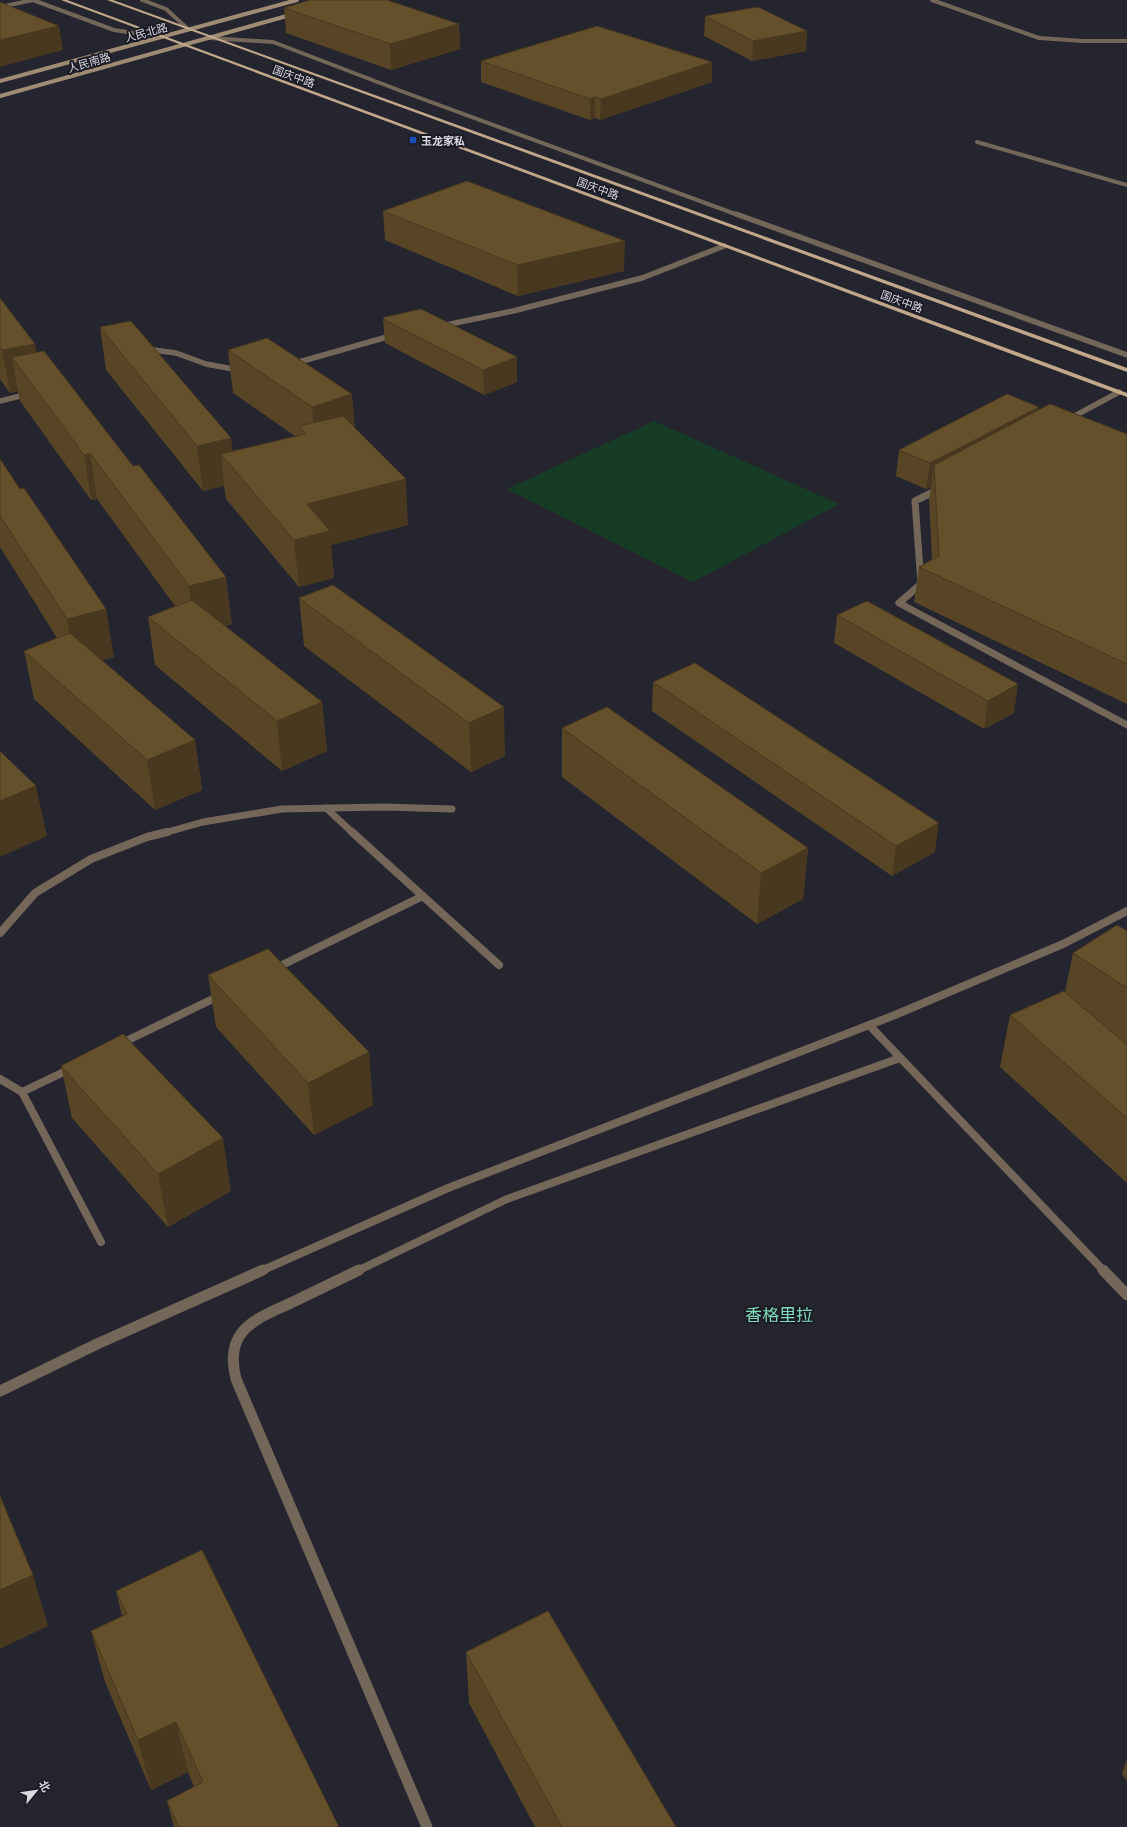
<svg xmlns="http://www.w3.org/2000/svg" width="1127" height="1827" font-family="'Golos Text','Noto Sans SC',sans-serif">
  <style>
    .green { fill: #173c26 }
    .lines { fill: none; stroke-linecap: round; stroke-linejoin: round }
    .service-far3 { stroke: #746759; stroke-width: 4 }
    .service-far2 { stroke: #746759; stroke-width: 5.5 }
    .service-far1 { stroke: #746759; stroke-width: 7 }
    .service { stroke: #746759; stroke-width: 8 }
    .minor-far3 { stroke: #746759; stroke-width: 4 }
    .minor-far2 { stroke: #746759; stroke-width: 5.5 }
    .minor-far1 { stroke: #746759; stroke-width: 8 }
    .minor { stroke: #746759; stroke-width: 11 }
    .tertiary { stroke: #746759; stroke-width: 4 }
    .secondary { stroke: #a08c75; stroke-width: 4 }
    .primary { fill: #c2a88b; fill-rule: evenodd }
    .wall { fill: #574526 }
    .shaded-wall { fill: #47381f }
    .building { fill: #65502c; stroke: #47381f }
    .transit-dot { fill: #1a4fb4; stroke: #1b1b26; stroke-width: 1.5 }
    .labels { text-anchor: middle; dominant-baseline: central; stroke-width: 4; stroke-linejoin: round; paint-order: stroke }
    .far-street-label { font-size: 11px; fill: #dadae1; stroke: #1b1b26 }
    .far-poi-label { font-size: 11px; font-weight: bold; fill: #dadae1; stroke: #1b1b26; text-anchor: start }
    .near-neighbourhood-label { font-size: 17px; fill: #80dbba; stroke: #1b1b26 }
  </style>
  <rect width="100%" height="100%" fill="#25252f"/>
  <path class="green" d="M 654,421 L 839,504 L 693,582 L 507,489 Z"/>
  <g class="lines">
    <path class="service-far3" d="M 1039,38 L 1083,41 L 1127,41
      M 977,142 L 1127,185"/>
    <path class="service-far2" d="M 441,326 L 513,311 L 642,278 L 724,246
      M 146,349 L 176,353 L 206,364 L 239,370
      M 292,364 L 394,335
      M 1069,419 L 1119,392"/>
    <path class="service-far1" d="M 939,489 L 915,501 L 921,584 L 899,603 L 1127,725
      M 326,808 L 353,833
      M 164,833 L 203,822 L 282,809 L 384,807 L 452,809"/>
    <path class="service" d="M 352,832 L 499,965
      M 0,933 L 35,893 L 91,859 L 147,837 L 167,832
      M 274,969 L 423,896
      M 120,1044 L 221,995
      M 0,1079 L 22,1092 L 101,1242
      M 22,1092 L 72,1068"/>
    <path class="minor-far3" d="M 932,0 L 1039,38
      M 0,7 L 33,0
      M 210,38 L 273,42 L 401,91 L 738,215"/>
    <path class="minor-far2" d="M 736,214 L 1127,355
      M 0,401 L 28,394"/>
    <path class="minor-far1" d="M 869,1025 L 1104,1271
      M 261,1271 L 448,1188 L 895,1015 L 1063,944 L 1127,911
      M 357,1271 L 507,1199 L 900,1058"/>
    <path class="minor" d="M 359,1270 C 338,1280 316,1291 295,1301 C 257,1319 223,1328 236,1379 L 427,1827
      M 1103,1270 L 1127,1295
      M 0,1391 L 97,1344 L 263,1270"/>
    <path class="tertiary" d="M 33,0 L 114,30 L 161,37
      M 142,0 L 166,9 L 188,29"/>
    <path class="secondary" d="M 0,81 L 297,0
      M 0,96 L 294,14"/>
    <path class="primary" d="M 61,0 L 67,0 L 1127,393 L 1127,397 Z
      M 107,0 L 113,0 L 1127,368 L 1127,372 Z"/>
  </g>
  <path class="wall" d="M 284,8 L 459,24 L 460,49 L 391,70 L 286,33 Z
    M 705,16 L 807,31 L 806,51 L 752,61 L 704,36 Z
    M 481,61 L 712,62 L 712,82 L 600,120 L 595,118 L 590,120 L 481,82 Z
    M 383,211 L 624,271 L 518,296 L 385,240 Z
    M 0,298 L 36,352 L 232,624 L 225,626 L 322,702 L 327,751 L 282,771 L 155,665 L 148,617 L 175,606 L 97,499 L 91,500 L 20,401 L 18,391 L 10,393 L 0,379 Z
    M 383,319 L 517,382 L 484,395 L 385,343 Z
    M 100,327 L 233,451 L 295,436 L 233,393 L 228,350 L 355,428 L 408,525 L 331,545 L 334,578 L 299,587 L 226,499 L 224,486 L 203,491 L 106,370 Z
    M 1038,410 L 1127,434 L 1127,704 L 914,602 L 919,567 L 932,559 L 929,499 L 931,487 L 926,489 L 896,476 L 899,450 Z
    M 0,459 L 114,657 L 102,660 L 195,740 L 202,790 L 155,810 L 34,699 L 24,651 L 57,638 L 0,547 Z
    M 333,585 L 505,756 L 471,772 L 304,646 L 299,598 Z
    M 837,615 L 1014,713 L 984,729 L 834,643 Z
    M 653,682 L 935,852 L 892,876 L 652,711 Z
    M 562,728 L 808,848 L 803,899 L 757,924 L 562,777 Z
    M 1127,931 L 1127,1183 L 1000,1067 L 1010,1015 L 1065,992 L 1073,953 Z
    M 208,975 L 373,1105 L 314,1135 L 216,1027 Z
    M 61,1066 L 231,1191 L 168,1227 L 72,1118 Z
    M 116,1591 L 339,1827 L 174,1827 L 167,1801 L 194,1787 L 188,1772 L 151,1790 L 105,1682 L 91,1631 L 122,1616 Z
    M 466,1652 L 676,1827 L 535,1827 L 469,1703 Z
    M 1127,1759 L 1127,1781 L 1122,1774 Z"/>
  <path class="shaded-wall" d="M 459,24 L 460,49 L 391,70 L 390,44 Z
    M 59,26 L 63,50 L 0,67 L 0,40 Z
    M 807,31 L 806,51 L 752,61 L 753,41 Z
    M 712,62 L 712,82 L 600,120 L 601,99 Z
    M 595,97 L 595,118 L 590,120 L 590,99 Z
    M 625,241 L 624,271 L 518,296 L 517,265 Z
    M 35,344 L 42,386 L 12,357 L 18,391 L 10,393 L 2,350 Z
    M 517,357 L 517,382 L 484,395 L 483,370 Z
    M 352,394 L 356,438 L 316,452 L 312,407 Z
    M 1039,407 L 1035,432 L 934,465 L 931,487 L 926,489 L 930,463 Z
    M 231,438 L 235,471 L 221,454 L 224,486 L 203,491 L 197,446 Z
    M 90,453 L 97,499 L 91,500 L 84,455 Z
    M 406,479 L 408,525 L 331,545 L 334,578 L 299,587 L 294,540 L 307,504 Z
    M 226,577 L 232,624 L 195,634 L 189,586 Z
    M 106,609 L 114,657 L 75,667 L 67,619 Z
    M 1018,684 L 1014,713 L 984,729 L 988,701 Z
    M 322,702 L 327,751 L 282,771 L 277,721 Z
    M 504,707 L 505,756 L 471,772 L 469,723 Z
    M 195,740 L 202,790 L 155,810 L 147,760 Z
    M 36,786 L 47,836 L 0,857 L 0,801 Z
    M 939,823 L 935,852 L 892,876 L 896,846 Z
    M 808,848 L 803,899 L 757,924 L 761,873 Z
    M 369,1052 L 373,1105 L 314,1135 L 308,1083 Z
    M 223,1138 L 231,1191 L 168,1227 L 158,1174 Z
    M 33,1575 L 48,1626 L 0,1649 L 0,1590 Z
    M 176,1722 L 188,1772 L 151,1790 L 138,1740 Z"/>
  <path class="building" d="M 310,0 L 387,0 L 459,24 L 390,44 L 284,8 Z
    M 0,2 L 59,26 L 0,40 Z
    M 758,7 L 807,31 L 753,41 L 705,16 Z
    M 597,26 L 712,62 L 601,99 L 595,97 L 590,99 L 481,61 Z
    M 467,181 L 625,241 L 517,265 L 383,211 Z
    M 0,298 L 35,344 L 2,350 L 0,347 Z
    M 421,309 L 517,357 L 483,370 L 383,319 L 385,317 Z
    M 131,321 L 231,438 L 197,446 L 100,327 Z
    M 267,338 L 352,394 L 312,407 L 228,350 Z
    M 44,351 L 133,466 L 139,465 L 226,577 L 189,586 L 90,453 L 84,455 L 12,357 Z
    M 1007,394 L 1039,407 L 930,463 L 899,450 Z
    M 1050,404 L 1127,434 L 1127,664 L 919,567 L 939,556 L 934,465 Z
    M 343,416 L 406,479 L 307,504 L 330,531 L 294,540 L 221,454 L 306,434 L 299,426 Z
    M 0,459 L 20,489 L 24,488 L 106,609 L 67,619 L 0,516 Z
    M 333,585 L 504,707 L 469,723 L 299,598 Z
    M 192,600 L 322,702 L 277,721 L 148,617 Z
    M 867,601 L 1018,684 L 988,701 L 837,615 Z
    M 70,633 L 195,740 L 147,760 L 24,651 Z
    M 695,663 L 939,823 L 896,846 L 653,682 Z
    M 607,707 L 808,848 L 761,873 L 562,728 Z
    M 0,751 L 36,786 L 0,801 Z
    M 1117,925 L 1127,931 L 1127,988 L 1073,953 Z
    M 268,949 L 369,1052 L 308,1083 L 208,975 Z
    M 1064,991 L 1127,1045 L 1127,1118 L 1010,1015 Z
    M 123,1034 L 223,1138 L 158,1174 L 61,1066 Z
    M 0,1496 L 33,1575 L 0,1590 Z
    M 202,1550 L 339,1827 L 179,1827 L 167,1801 L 203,1782 L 176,1722 L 138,1740 L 91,1631 L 127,1614 L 116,1591 Z
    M 548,1611 L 676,1827 L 562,1827 L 466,1652 Z"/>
  <rect class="transit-dot" x="409" y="136" width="8" height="8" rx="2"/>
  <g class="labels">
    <g class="far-street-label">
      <text transform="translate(146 32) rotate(-15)">人民北路</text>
      <text transform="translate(89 62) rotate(-16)">人民南路</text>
      <text transform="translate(294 76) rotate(20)">国庆中路</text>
      <text transform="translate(598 188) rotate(20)">国庆中路</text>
      <text transform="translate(902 301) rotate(20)">国庆中路</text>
    </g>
    <g class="far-poi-label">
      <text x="421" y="140">玉龙家私</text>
    </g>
    <g class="near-neighbourhood-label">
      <text x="779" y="1314">香格里拉</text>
    </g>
  </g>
  <g transform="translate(36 1791) rotate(61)" stroke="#1b1b26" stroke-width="3" paint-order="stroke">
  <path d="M0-3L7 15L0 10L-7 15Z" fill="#dadae1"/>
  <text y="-6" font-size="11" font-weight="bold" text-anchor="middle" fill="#dadae1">北</text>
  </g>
</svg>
